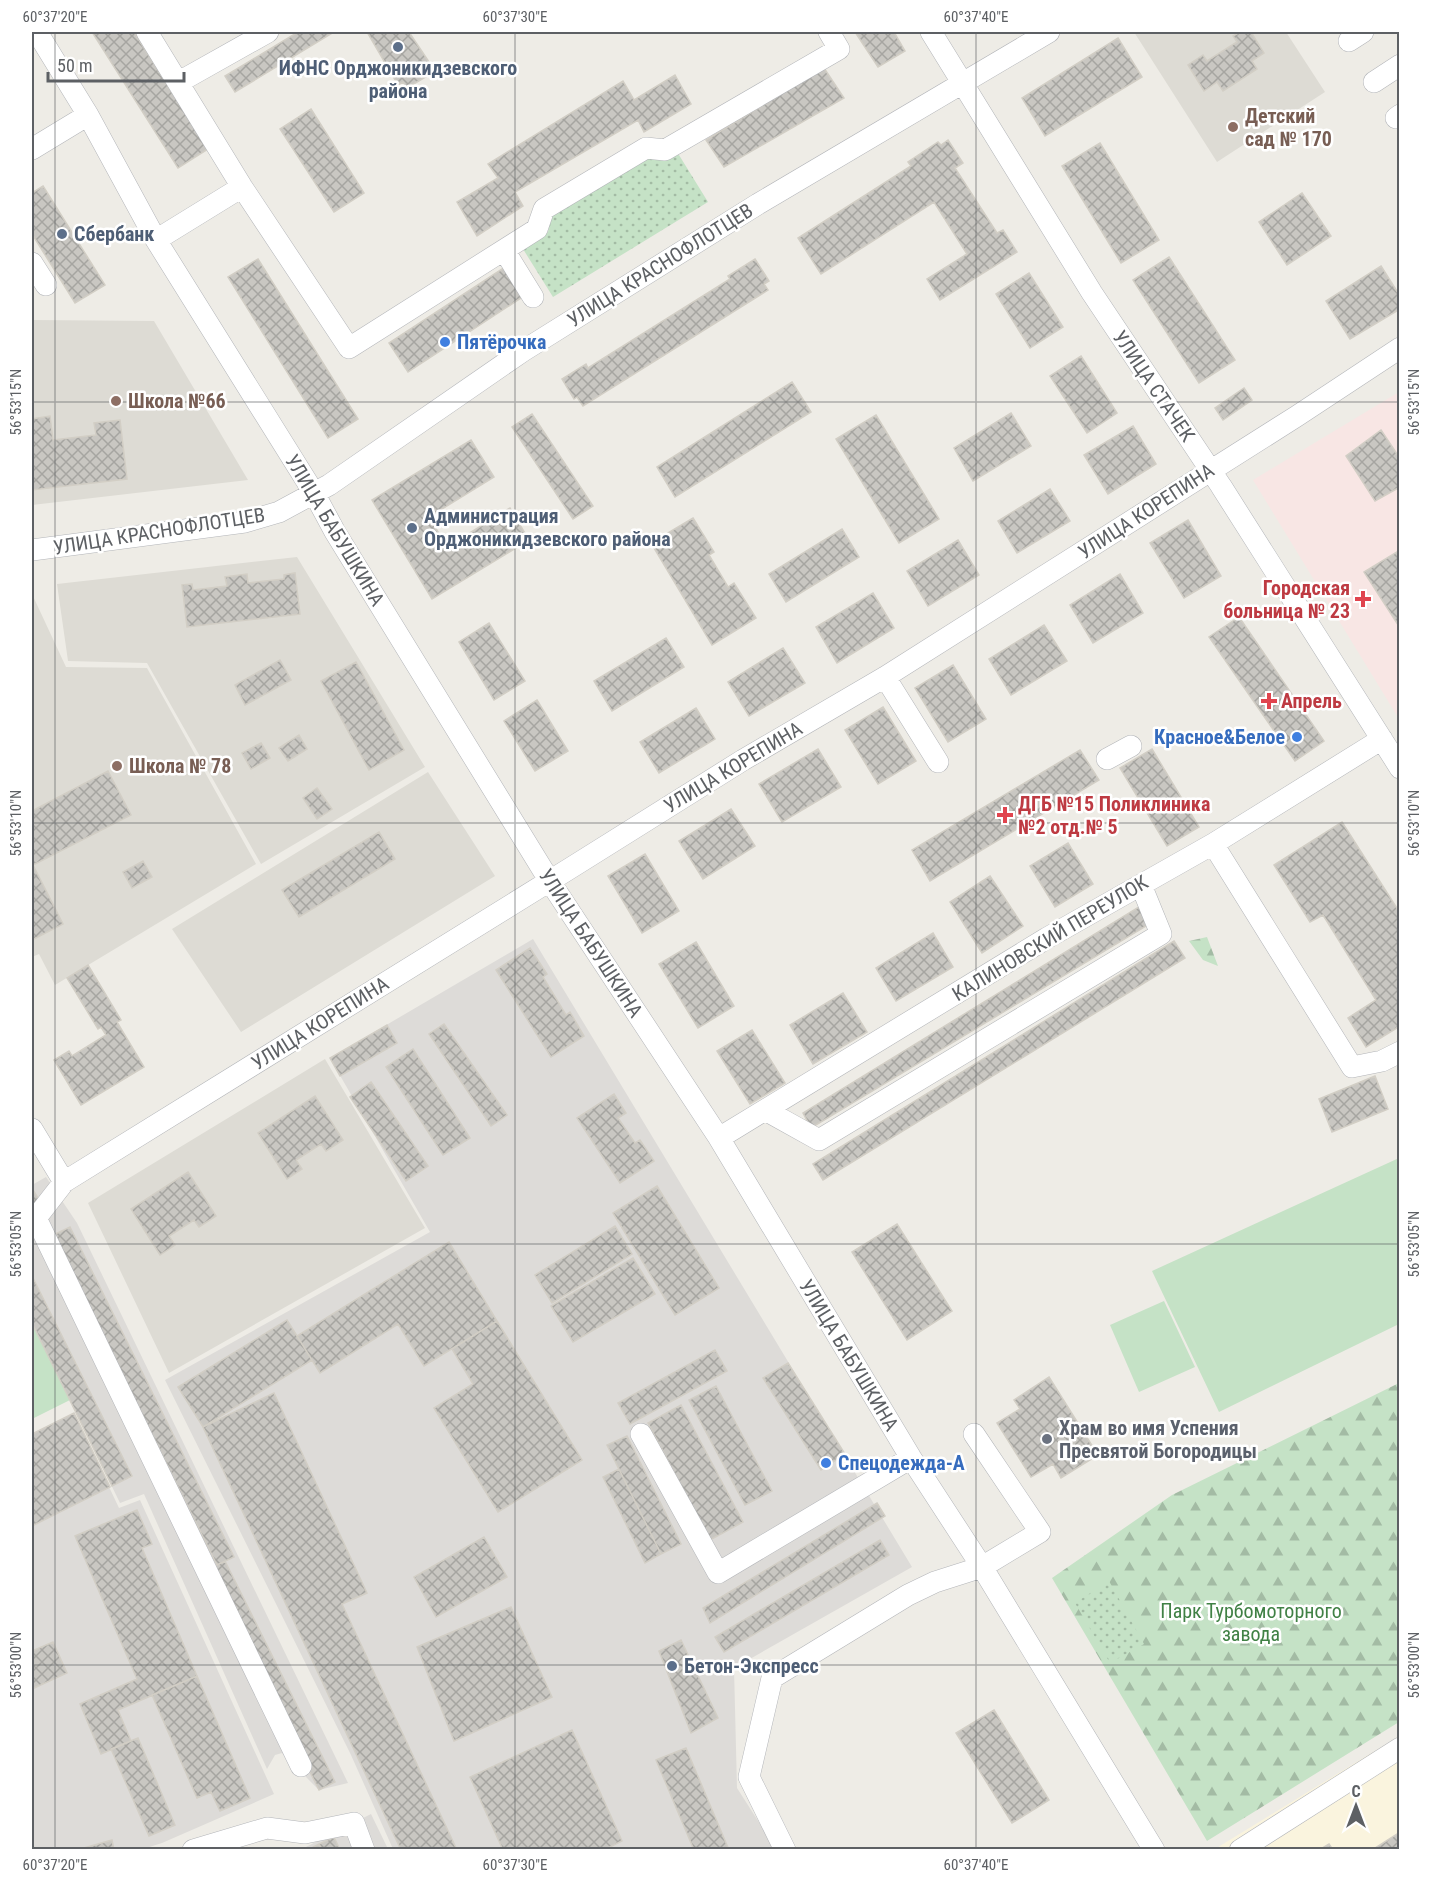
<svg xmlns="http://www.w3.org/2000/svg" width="1431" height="1881" font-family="'Roboto Condensed',sans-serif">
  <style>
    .commercial { fill: #faf4de }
    .industrial { fill: #dddbd8 }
    .education { fill: #dddbd4 }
    .medical { fill: #f8e6e4 }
    .forest { fill: url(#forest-firs) }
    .park { fill: url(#park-dots) }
    .garden { fill: #c5e2c6 }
    .building { fill: url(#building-cross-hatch); stroke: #d2cec5; stroke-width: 1.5 }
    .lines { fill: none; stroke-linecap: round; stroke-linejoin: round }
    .minor-casing { stroke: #b3b5b9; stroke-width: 22 }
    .minor { stroke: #fff; stroke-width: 21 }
    .ticks { fill: none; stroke: #5d6064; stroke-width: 1.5; stroke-opacity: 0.45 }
    .service-dot { fill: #5c6f8a; stroke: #fff; stroke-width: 2 }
    .education-dot { fill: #8d6e63; stroke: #fff; stroke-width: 2 }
    .shop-dot { fill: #3f7fe0; stroke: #fff; stroke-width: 2 }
    .health-dot { fill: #e0444e; stroke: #fff; stroke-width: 2 }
    .worship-dot { fill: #6b7280; stroke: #fff; stroke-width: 2 }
    .labels { text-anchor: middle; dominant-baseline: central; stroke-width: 5; stroke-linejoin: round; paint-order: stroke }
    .service-label { font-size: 20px; font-weight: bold; fill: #4e5e75; stroke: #fff; text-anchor: start }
    .education-label { font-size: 20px; font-weight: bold; fill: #785e54; stroke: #fff; text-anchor: start }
    .street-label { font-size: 20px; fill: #5d6064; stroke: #fff }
    .shop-label { font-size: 20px; font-weight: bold; fill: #366cbe; stroke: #fff; text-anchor: start }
    .health-label { font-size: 20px; font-weight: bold; fill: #be3a42; stroke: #fff; text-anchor: start }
    .worship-label { font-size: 20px; font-weight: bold; fill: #5b616d; stroke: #fff; text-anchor: start }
    .park-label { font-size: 20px; fill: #408145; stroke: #fff }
    .neatline { fill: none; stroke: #5d6064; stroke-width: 2 }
    .ticks-label { font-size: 15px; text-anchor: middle; fill: #5d6064 }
  </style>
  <defs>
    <pattern id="forest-firs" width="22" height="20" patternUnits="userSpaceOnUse" patternTransform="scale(1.5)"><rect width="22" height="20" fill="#c5e2c6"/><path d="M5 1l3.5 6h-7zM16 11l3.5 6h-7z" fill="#a3bba4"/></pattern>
    <pattern id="park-dots" width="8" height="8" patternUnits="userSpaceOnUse" patternTransform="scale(1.5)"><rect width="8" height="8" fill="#c5e2c6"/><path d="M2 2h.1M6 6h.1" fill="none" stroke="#a3bba4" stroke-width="1.8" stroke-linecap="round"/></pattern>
    <pattern id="building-cross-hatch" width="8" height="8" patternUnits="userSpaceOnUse" patternTransform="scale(1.5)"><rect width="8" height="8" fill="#c9c7c2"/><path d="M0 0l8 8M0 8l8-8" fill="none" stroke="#a6a5a1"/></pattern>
  </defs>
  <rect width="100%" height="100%" fill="#eeece6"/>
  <path class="commercial" d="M 1399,1736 L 1399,1849 L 1215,1849 Z"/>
  <path class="industrial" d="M 533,939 L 912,1567 L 734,1668 L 737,1788 L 776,1849 L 393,1849 L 351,1755 L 165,1380 L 430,1232 L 330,1058 Z
    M 46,1177 L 77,1223 L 348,1783 L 319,1790 L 282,1753 L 275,1755 L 267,1769 L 144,1494 L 120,1503 L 32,1323 L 32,1185 Z
    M 74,1413 L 119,1508 L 140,1500 L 274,1794 L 162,1843 L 143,1849 L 32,1850 L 32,1434 Z
    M 371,1814 L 388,1849 L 300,1850 Z"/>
  <path class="education" d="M 1134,32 L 1286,32 L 1325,92 L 1217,162 Z
    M 32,320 L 154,321 L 248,480 L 32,505 Z
    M 297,557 L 425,767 L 261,864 L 147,663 L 68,661 L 57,584 Z
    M 32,594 L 66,667 L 147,668 L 256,864 L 55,985 L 39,954 L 32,957 Z
    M 428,772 L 495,876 L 241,1032 L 172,929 Z
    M 325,1059 L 425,1228 L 169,1373 L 88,1203 Z"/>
  <path class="medical" d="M 1399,392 L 1399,719 L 1253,480 Z"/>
  <path class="forest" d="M 1207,937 L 1218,966 L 1203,960 L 1189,941 Z
    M 1399,1383 L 1399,1722 L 1207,1841 L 1052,1578 L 1172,1495 Z"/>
  <path class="park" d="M 679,155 L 708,202 L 553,297 L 523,249 L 548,232 L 551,215 L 646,158 Z
    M 1109,1581 L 1144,1644 L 1110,1663 L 1075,1603 Z"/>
  <path class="garden" d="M 1399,1158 L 1399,1324 L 1219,1412 L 1152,1271 Z
    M 1164,1301 L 1195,1367 L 1139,1392 L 1110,1325 Z
    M 32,1323 L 70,1400 L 32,1419 Z"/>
  <path class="building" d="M 92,32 L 134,32 L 208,149 L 178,168 Z
    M 298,32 L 334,32 L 235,92 L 225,76 Z
    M 367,32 L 409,32 L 429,62 L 424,67 L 429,75 L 407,88 L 403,82 L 398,85 Z
    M 855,32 L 894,32 L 905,51 L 878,67 Z
    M 1240,32 L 1251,32 L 1264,53 L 1252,61 L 1257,69 L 1223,91 L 1217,82 L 1204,91 L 1188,65 L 1203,55 L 1207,61 L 1237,42 L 1233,36 Z
    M 1118,38 L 1142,77 L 1045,136 L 1022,98 Z
    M 824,68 L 844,98 L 724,167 L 706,140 Z
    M 675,75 L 691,104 L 644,132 L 638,120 L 515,192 L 523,206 L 477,236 L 457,202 L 498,178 L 488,164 L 623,81 L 634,100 Z
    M 311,109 L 364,193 L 334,212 L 280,129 Z
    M 948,140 L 963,163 L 955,168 L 997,233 L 1003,230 L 1017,252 L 940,300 L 927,279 L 967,254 L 934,202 L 821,274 L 798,238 L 911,166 L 908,162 L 938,142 L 941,145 Z
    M 1100,143 L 1159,240 L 1121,263 L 1062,166 Z
    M 43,186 L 105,285 L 75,303 L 32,234 L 32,193 Z
    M 1302,193 L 1331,236 L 1287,265 L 1259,222 Z
    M 1169,257 L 1235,360 L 1199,383 L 1133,280 Z
    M 258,259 L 358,419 L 328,438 L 228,277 Z
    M 755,259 L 769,281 L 764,284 L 768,290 L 583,406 L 577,397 L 574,399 L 562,379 L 586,364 L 588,368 L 730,279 L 728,276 Z
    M 1381,266 L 1400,296 L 1400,309 L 1350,339 L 1326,301 Z
    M 505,267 L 524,296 L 408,372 L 389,343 Z
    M 1029,273 L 1063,327 L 1030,348 L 996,294 Z
    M 1081,356 L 1117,413 L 1087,433 L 1050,376 Z
    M 792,382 L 811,412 L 675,497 L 657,467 Z
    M 1244,388 L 1252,400 L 1223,420 L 1215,408 Z
    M 1011,413 L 1031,446 L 973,481 L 954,448 Z
    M 532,414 L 593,506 L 573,519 L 512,427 Z
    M 876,415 L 939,519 L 899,543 L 836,439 Z
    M 50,416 L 53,440 L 96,435 L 94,423 L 120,420 L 127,479 L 32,490 L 32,419 Z
    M 1133,426 L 1156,464 L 1108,494 L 1084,455 Z
    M 1381,430 L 1397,454 L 1400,453 L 1400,487 L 1375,501 L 1346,456 Z
    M 471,440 L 494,477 L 429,517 L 447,547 L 510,508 L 529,540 L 432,599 L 372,500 Z
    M 1050,489 L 1070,521 L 1017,553 L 998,521 Z
    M 693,518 L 714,552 L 709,555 L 728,587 L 734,583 L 756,618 L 712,645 L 651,543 Z
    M 1188,520 L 1221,576 L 1184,598 L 1150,543 Z
    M 842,529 L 859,557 L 786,602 L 769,574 Z
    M 958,540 L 979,575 L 928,606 L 907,571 Z
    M 1400,550 L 1400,628 L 1364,572 Z
    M 295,573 L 300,614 L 187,627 L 182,585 L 192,584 L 193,590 L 227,586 L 225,577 L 247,574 L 248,583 L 284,579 L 284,575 Z
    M 1120,574 L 1143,613 L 1093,643 L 1070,605 Z
    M 873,593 L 894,628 L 837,663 L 816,627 Z
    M 1239,617 L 1324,741 L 1295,761 L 1209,637 Z
    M 489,623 L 525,681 L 494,700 L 459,642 Z
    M 1044,625 L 1067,661 L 1011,695 L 989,659 Z
    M 666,638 L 684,667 L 612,711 L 594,681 Z
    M 783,648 L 805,683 L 749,716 L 728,682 Z
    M 280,660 L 291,680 L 245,705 L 235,685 Z
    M 356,662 L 404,750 L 369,770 L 321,681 Z
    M 953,665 L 986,719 L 948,742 L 915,688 Z
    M 537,700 L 568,751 L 535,771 L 504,721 Z
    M 883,707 L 916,761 L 878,784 L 845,730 Z
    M 696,708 L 715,739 L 659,773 L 640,742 Z
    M 299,735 L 307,749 L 288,761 L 279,748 Z
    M 261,743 L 270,758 L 251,769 L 242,753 Z
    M 818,749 L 841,787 L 782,822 L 759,784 Z
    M 1152,749 L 1199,827 L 1167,846 L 1120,768 Z
    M 1080,750 L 1099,780 L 930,881 L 912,850 Z
    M 108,771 L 131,815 L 33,865 L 63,924 L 32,940 L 32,811 Z
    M 317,788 L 332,809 L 317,819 L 303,798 Z
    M 731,809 L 755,846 L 703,879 L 679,841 Z
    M 1342,822 L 1400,913 L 1400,1026 L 1366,1047 L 1348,1018 L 1376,1000 L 1323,915 L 1310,922 L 1274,865 Z
    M 379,832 L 395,859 L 299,917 L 282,890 Z
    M 1068,843 L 1093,884 L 1055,907 L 1030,866 Z
    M 645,854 L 679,911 L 642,933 L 608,876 Z
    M 143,861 L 152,877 L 132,888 L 123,872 Z
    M 990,876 L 1023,926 L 982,953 L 950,902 Z
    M 1142,905 L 1151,923 L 811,1128 L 803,1113 Z
    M 933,933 L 953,967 L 896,1001 L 876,968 Z
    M 1174,941 L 1185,958 L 823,1180 L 813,1164 Z
    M 696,942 L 734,1006 L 698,1028 L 659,964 Z
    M 530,948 L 547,974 L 543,977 L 566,1015 L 570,1012 L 584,1036 L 551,1057 L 496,970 Z
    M 88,965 L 121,1020 L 117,1022 L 144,1067 L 81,1105 L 54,1060 L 69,1051 L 72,1056 L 106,1035 L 101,1027 L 98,1029 L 67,978 Z
    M 843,993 L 867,1032 L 813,1064 L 790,1025 Z
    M 444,1024 L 507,1115 L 491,1126 L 429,1034 Z
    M 387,1025 L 397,1043 L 340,1076 L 330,1058 Z
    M 752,1030 L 785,1083 L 750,1104 L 717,1051 Z
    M 413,1049 L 470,1138 L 443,1155 L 386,1067 Z
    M 1375,1076 L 1388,1109 L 1332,1132 L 1319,1099 Z
    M 371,1082 L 428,1166 L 406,1181 L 350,1097 Z
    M 614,1094 L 626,1113 L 618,1118 L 635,1143 L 640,1140 L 654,1161 L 620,1183 L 577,1118 Z
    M 315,1096 L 343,1140 L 326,1151 L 321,1144 L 296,1160 L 302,1169 L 287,1179 L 258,1133 Z
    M 188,1172 L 216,1216 L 199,1227 L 194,1220 L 169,1236 L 175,1245 L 160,1255 L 131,1209 Z
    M 657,1186 L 719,1288 L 675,1315 L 613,1213 Z
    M 33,1190 L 40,1201 L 32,1206 L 32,1191 Z
    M 897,1224 L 952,1311 L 907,1340 L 852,1252 Z
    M 615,1226 L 632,1254 L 552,1303 L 535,1275 Z
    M 70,1227 L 234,1557 L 217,1565 L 53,1235 Z
    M 449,1242 L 497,1321 L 424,1366 L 398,1324 L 320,1373 L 297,1336 Z
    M 633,1258 L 655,1294 L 573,1342 L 551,1306 Z
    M 32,1276 L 132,1476 L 112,1486 L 32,1323 Z
    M 287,1320 L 312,1360 L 203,1427 L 178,1387 Z
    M 497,1321 L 582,1460 L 498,1512 L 434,1408 L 473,1384 L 452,1349 Z
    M 715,1350 L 727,1371 L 630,1424 L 618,1403 Z
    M 788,1363 L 845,1454 L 821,1470 L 763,1378 Z
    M 1049,1377 L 1098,1455 L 1061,1478 L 1053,1464 L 1031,1477 L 997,1423 L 1020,1409 L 1014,1400 Z
    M 716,1386 L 772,1491 L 745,1505 L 689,1400 Z
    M 274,1393 L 367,1593 L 342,1604 L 457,1850 L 401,1850 L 203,1427 Z
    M 681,1405 L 743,1522 L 710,1540 L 648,1423 Z
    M 74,1413 L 110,1487 L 32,1526 L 32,1434 Z
    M 627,1436 L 681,1544 L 661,1554 L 607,1445 Z
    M 619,1469 L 661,1554 L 645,1563 L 603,1477 Z
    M 877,1503 L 885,1516 L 710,1623 L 703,1608 Z
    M 137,1510 L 152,1544 L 142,1548 L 197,1676 L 118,1710 L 131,1741 L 101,1754 L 80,1704 L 137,1679 L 75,1536 Z
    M 484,1537 L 507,1577 L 436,1617 L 414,1577 Z
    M 880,1540 L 889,1555 L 724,1652 L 715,1637 Z
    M 225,1561 L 335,1782 L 319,1790 L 209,1569 Z
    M 511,1607 L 552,1697 L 454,1741 L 417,1647 Z
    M 681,1640 L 718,1718 L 691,1733 L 659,1651 Z
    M 53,1642 L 67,1673 L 32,1689 L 32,1651 Z
    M 197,1676 L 250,1798 L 220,1811 L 211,1792 L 197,1798 L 152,1695 Z
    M 994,1710 L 1049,1800 L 1012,1823 L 956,1733 Z
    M 572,1730 L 622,1841 L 604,1850 L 503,1850 L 470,1777 Z
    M 138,1738 L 175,1825 L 149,1836 L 111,1749 Z
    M 686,1748 L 729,1850 L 694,1850 L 656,1760 Z
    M 1400,1832 L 1400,1850 L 1372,1850 Z
    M 334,1837 L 340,1850 L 322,1850 L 319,1844 Z
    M 112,1840 L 114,1850 L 77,1850 Z
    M 319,1844 L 322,1850 L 308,1850 Z
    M 1329,1844 L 1333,1850 L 1319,1850 Z"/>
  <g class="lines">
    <defs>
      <path id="minor" d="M 37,32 L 88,115 L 156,240 L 314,493 L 335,532 L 549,880 L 719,1138 L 911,1458 L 982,1567 L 1154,1850
        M 147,32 L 242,187 L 349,348 L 537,229 L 544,209 L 646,148 L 665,150 L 839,49 L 829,32
        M 931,32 L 1092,293 L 1221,486 L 1400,768
        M 1349,41 L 1363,32
        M 179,82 L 268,32
        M 1374,82 L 1400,65
        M 1396,118 L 1400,115
        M 32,149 L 88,115
        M 156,240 L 242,187
        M 504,250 L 533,297
        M 32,263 L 46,285
        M 32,550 L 245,522 L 279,512 L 329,485 L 523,351 L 758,204 L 1049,32
        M 885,677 L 938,762
        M 1107,759 L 1131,746
        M 1213,844 L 1352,1067 L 1382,1061 L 1400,1052
        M 765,1110 L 819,1140 L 1161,934 L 1141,885
        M 32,1129 L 64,1182
        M 719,1138 L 1047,938 L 1213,844 L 1382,739
        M 641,1434 L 718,1573 L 911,1458
        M 301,1766 L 36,1218 L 64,1182 L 569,869 L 743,760 L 885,677 L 1297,416 L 1400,348
        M 193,1850 L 267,1828 L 305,1833 L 354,1823 L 364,1850
        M 785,1850 L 749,1777 L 772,1678 L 908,1595 L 935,1582 L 982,1567 L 1040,1532 L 974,1434
        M 1240,1850 L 1400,1748"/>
    </defs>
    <use href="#minor" class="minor-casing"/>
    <use href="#minor" class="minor"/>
  </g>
  <path class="ticks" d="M 55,32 L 55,1850M 515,32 L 515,1850M 976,32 L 976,1850M 32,402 L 1400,402M 32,823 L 1400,823M 32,1244 L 1400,1244M 32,1665 L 1400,1665"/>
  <g class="service-dot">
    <circle cx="398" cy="47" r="6"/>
    <circle cx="62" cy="234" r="6"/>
    <circle cx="412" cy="528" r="6"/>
    <circle cx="672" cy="1666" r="6"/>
  </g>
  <g class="education-dot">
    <circle cx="1233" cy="127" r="6"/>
    <circle cx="116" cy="401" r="6"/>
    <circle cx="117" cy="766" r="6"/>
  </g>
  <g class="shop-dot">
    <circle cx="445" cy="342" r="6"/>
    <circle cx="1297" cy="737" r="6"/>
    <circle cx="826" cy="1463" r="6"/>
  </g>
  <g class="health-dot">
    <path d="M1360 590h6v6h6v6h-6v6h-6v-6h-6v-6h6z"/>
    <path d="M1266 692h6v6h6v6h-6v6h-6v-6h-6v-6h6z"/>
    <path d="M1002 806h6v6h6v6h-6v6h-6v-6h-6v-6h6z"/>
  </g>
  <circle class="worship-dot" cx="1047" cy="1439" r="6"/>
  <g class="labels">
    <g class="service-label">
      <text x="398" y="68" text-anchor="middle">ИФНС Орджоникидзевского<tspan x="398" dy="23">района</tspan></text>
      <text x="74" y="234">Сбербанк</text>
      <text x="424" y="516">Администрация<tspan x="424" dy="23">Орджоникидзевского района</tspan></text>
      <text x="684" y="1666">Бетон-Экспресс</text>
    </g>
    <g class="education-label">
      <text x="1245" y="116">Детский<tspan x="1245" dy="23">сад № 170</tspan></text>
      <text x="128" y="401">Школа №66</text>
      <text x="129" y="766">Школа № 78</text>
    </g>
    <g class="street-label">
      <text transform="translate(660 265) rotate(-32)">УЛИЦА КРАСНОФЛОТЦЕВ</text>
      <text transform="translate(1154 386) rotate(56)">УЛИЦА СТАЧЕК</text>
      <text transform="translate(1146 511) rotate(-33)">УЛИЦА КОРЕПИНА</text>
      <text transform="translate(335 530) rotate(59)">УЛИЦА БАБУШКИНА</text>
      <text transform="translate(159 531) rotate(-9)">УЛИЦА КРАСНОФЛОТЦЕВ</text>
      <text transform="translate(733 767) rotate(-31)">УЛИЦА КОРЕПИНА</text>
      <text transform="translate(1050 938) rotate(-31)">КАЛИНОВСКИЙ ПЕРЕУЛОК</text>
      <text transform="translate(591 943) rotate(57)">УЛИЦА БАБУШКИНА</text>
      <text transform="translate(320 1023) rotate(-32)">УЛИЦА КОРЕПИНА</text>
      <text transform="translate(849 1355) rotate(59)">УЛИЦА БАБУШКИНА</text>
    </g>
    <g class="shop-label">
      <text x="457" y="342">Пятёрочка</text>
      <text x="1285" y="737" text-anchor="end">Красное&amp;Белое</text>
      <text x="838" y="1463">Спецодежда-А</text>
    </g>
    <g class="health-label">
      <text x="1350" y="588" text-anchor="end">Городская<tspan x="1350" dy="23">больница № 23</tspan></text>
      <text x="1281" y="701">Апрель</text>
      <text x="1018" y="804">ДГБ №15 Поликлиника<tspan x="1018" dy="23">№2 отд.№ 5</tspan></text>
    </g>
    <g class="worship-label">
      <text x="1059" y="1428">Храм во имя Успения<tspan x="1059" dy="23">Пресвятой Богородицы</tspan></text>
    </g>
    <g class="park-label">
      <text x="1251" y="1611">Парк Турбомоторного<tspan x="1251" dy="23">завода</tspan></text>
    </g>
  </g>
  <rect width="1431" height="1881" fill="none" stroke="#ffffff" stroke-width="66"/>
  <g transform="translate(1356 1806)" stroke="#ffffff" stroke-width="4.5" paint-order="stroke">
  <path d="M0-4.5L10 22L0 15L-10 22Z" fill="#5d6064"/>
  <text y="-9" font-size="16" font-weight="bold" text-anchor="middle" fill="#5d6064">С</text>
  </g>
  <path d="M48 72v9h136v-9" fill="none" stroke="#5d6064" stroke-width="3"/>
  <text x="57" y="72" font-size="18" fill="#5d6064" stroke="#ffffff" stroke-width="4.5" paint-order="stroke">50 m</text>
  <rect x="33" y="33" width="1365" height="1815" class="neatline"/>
  <g class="ticks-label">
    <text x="55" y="22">60°37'20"E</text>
    <text x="515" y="22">60°37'30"E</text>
    <text x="976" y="22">60°37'40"E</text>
    <text transform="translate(16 402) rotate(-90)" y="5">56°53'15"N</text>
    <text transform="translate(1414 402) rotate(-90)" y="5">56°53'15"N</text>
    <text transform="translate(16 823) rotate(-90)" y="5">56°53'10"N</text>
    <text transform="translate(1414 823) rotate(-90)" y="5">56°53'10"N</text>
    <text transform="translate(16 1244) rotate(-90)" y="5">56°53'05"N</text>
    <text transform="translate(1414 1244) rotate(-90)" y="5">56°53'05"N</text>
    <text transform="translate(16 1665) rotate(-90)" y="5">56°53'00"N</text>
    <text transform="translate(1414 1665) rotate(-90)" y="5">56°53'00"N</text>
    <text x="55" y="1870">60°37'20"E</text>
    <text x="515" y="1870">60°37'30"E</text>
    <text x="976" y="1870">60°37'40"E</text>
  </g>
</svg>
